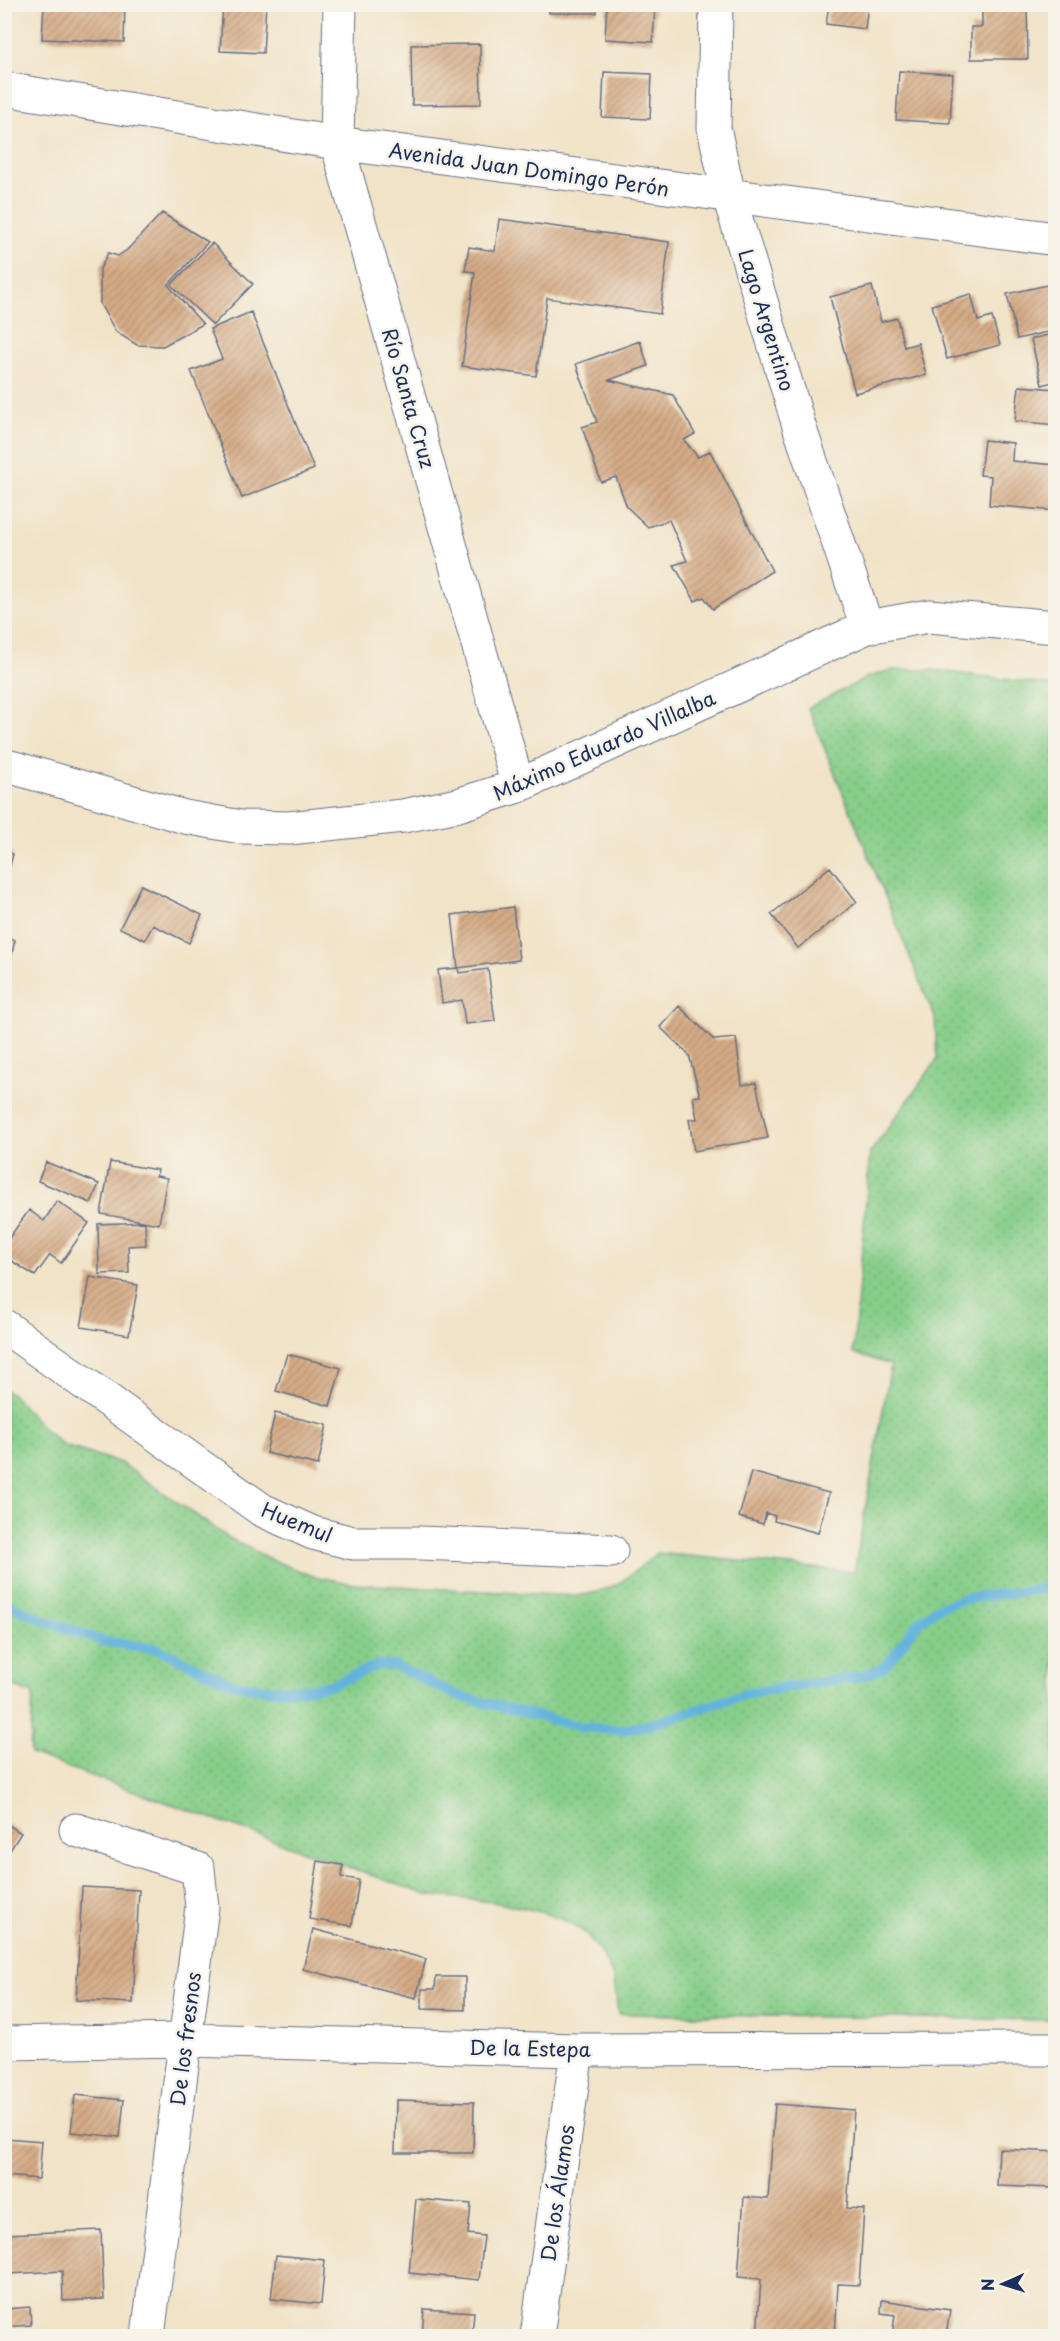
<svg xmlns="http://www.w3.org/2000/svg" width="1060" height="2341" font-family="'Playpen Sans',sans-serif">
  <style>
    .green { fill: url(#green-dots); stroke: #517e74; stroke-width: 1.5 }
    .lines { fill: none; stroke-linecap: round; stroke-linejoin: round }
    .stream { stroke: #63b2dd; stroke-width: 10 }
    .building { fill: url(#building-hatch) }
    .minor-casing { stroke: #666e83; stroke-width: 35 }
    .minor { stroke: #fff; stroke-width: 33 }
    .labels { text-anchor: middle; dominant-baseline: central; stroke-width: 5; stroke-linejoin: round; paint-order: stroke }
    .street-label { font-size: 20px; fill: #1b2f5e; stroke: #f7f3e8 }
  </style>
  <defs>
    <pattern id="green-dots" width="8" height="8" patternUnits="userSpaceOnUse" patternTransform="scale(1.5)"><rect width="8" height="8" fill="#87ce89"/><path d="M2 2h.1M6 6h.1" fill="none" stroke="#74b179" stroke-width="1.8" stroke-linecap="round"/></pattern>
    <pattern id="building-hatch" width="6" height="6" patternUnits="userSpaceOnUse" patternTransform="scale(1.5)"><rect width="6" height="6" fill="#d6ac86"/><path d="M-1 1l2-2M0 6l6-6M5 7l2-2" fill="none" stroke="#ad8c71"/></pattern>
  </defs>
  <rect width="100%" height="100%" fill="#f7f3e8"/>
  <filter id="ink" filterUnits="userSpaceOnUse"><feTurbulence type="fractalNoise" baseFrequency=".0167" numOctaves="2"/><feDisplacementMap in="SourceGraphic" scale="12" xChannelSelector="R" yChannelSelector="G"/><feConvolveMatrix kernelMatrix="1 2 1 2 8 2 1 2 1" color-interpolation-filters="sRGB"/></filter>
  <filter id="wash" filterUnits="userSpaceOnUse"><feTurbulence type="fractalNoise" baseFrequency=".008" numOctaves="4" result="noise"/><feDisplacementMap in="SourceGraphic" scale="24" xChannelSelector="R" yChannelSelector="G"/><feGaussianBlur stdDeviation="1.35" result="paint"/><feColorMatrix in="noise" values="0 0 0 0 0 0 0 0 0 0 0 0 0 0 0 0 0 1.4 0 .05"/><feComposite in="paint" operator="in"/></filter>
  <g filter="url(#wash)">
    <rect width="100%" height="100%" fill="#f1e3c8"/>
    <path class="green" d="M 891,670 L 933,670 L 1055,686 L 1055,2020 L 618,2014 C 616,2002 616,1988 613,1977 C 607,1963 597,1946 586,1934 C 555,1905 468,1899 427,1895 L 30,1754 L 33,1694 L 5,1683 L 5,1390 L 11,1393 L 45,1430 L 64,1446 L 121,1463 L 229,1538 L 274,1561 L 313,1576 L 354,1584 L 576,1596 C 616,1591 627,1578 657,1553 L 854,1572 L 891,1365 L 853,1353 L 870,1153 L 937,1060 L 935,1018 L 808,708 L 868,677 Z"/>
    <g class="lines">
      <path class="stream" d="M 4,1602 L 45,1621 L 102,1641 L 158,1649 L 233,1684 L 271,1690 L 306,1689 L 331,1685 L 378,1665 L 395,1666 L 458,1696 L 581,1727 L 622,1730 L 653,1724 L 749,1693 L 863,1676 L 881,1669 L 889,1662 L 917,1624 L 937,1608 L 964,1599 L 1056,1587"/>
    </g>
    <g id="blocks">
      <path class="building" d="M 223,4 L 266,4 L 263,53 L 220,51 Z
        M 413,4 L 465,4 L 465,11 L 413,8 Z
        M 549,4 L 597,4 L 597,13 L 549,13 Z
        M 607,4 L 655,4 L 653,42 L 605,39 Z
        M 970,4 L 1027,4 L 1028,59 L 971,59 L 971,27 L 982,27 L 982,8 L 970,8 Z
        M 44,5 L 125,5 L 124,42 L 42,39 Z
        M 829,5 L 868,5 L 865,29 L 826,24 Z
        M 480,44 L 481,104 L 412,105 L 411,45 Z
        M 899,71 L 953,74 L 950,123 L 896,120 Z
        M 604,72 L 652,74 L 650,119 L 602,117 Z
        M 162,213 L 208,242 L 168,285 L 203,324 L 163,346 L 137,345 L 116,332 L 100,304 L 100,269 L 108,253 L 118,256 L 127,250 Z
        M 499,219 L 669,242 L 660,314 L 547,298 L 536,376 L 462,366 L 475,272 L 465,271 L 469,247 L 495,251 Z
        M 212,243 L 253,284 L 213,325 L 171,285 Z
        M 1056,283 L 1056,330 L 1017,339 L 1007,294 Z
        M 872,286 L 881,322 L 897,318 L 904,347 L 918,343 L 926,375 L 855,393 L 830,297 Z
        M 971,294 L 978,321 L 992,317 L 1000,345 L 947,359 L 932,305 Z
        M 251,312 L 314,469 L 242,498 L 191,371 L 222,359 L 210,329 Z
        M 1056,333 L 1056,381 L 1042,385 L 1031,339 Z
        M 640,341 L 648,366 L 609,380 L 673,395 L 695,434 L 684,440 L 698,457 L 710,451 L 772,571 L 713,609 L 704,597 L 695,601 L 674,565 L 687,561 L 669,520 L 648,527 L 627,507 L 616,477 L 601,482 L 582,427 L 597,422 L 576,364 Z
        M 1019,386 L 1056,389 L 1056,425 L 1015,421 Z
        M 984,440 L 1013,443 L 1012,461 L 1056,465 L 1056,511 L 989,505 L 991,476 L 980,475 Z
        M 4,852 L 13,854 L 5,886 L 4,886 Z
        M 830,867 L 857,902 L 798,948 L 771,914 Z
        M 141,885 L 202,915 L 189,943 L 153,925 L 145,940 L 120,928 Z
        M 513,907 L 519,960 L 458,968 L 452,915 Z
        M 4,937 L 15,940 L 9,967 L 4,966 Z
        M 458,968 L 459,973 L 488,969 L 495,1021 L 465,1024 L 462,1000 L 442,1003 L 438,970 Z
        M 679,1006 L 714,1040 L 736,1038 L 742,1085 L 756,1083 L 768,1138 L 694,1151 L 689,1119 L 697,1119 L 693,1097 L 700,1096 L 689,1055 L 660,1027 Z
        M 46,1162 L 99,1184 L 91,1203 L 38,1181 Z
        M 110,1162 L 158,1170 L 156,1176 L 167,1178 L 159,1224 L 101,1214 Z
        M 57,1201 L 89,1223 L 61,1263 L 50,1255 L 35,1276 L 4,1256 L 4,1245 L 29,1210 L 44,1221 Z
        M 145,1222 L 146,1245 L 128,1246 L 129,1273 L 99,1274 L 98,1224 Z
        M 90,1277 L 138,1285 L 129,1335 L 81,1327 Z
        M 287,1354 L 341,1368 L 330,1406 L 276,1391 Z
        M 275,1413 L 327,1425 L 318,1465 L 266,1453 Z
        M 751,1472 L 829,1493 L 818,1533 L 774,1521 L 775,1516 L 766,1513 L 763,1524 L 739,1517 Z
        M 4,1822 L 21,1833 L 4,1860 Z
        M 318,1861 L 343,1865 L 341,1877 L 359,1880 L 352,1926 L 309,1919 Z
        M 82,1887 L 139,1890 L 133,2003 L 76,2000 Z
        M 313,1929 L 426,1959 L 416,1998 L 303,1969 Z
        M 436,1977 L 465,1977 L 465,2010 L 422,2009 L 422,1989 L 435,1989 Z
        M 75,2095 L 124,2100 L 120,2137 L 71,2132 Z
        M 396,2100 L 474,2102 L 473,2153 L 395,2153 Z
        M 775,2104 L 854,2110 L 847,2208 L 864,2209 L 859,2285 L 838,2284 L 835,2336 L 757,2336 L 761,2279 L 738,2277 L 744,2197 L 768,2199 Z
        M 5,2138 L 42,2141 L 39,2179 L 5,2176 Z
        M 999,2149 L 1056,2152 L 1056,2188 L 997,2186 Z
        M 416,2199 L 471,2204 L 468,2234 L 484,2236 L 479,2280 L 409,2273 Z
        M 101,2230 L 104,2299 L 63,2301 L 62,2271 L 9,2274 L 7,2234 Z
        M 276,2255 L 325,2260 L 321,2304 L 271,2299 Z
        M 882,2300 L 950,2310 L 946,2336 L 892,2336 L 895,2315 L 881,2313 Z
        M 30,2307 L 31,2325 L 4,2327 L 4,2309 Z
        M 424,2309 L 474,2312 L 472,2336 L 422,2336 Z"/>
    </g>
  </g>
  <g filter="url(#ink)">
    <use href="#blocks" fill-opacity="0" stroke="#666e83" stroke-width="1.5"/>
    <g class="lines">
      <defs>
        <path id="minor" d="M 340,4 L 337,143 L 518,786
          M 716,4 L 714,128 L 729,196 L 800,429 L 867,627
          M 4,89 L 337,143 L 1056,239
          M 4,765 L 185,817 L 241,827 L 289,828 L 403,816 L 458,805 L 518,786 L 867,627 L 929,616 L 1056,627
          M 4,1326 L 262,1510 L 313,1533 L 353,1543 L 420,1543 L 611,1551
          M 76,1830 L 198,1869 L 202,1907 L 148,2336
          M 4,2043 L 185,2040 L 577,2050 L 1056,2049
          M 537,2336 L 577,2050"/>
      </defs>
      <use href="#minor" class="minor-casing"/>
      <use href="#minor" class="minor"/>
    </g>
  </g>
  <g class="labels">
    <g class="street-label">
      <text transform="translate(529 169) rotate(8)">Avenida Juan Domingo Perón</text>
      <text transform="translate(767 320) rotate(73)">Lago Argentino</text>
      <text transform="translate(409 398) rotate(74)">Río Santa Cruz</text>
      <text transform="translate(604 745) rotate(-24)">Máximo Eduardo Villalba</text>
      <text transform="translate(297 1522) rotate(22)">Huemul</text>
      <text transform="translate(185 2039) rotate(-83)">De los fresnos</text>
      <text transform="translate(530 2048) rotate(1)">De la Estepa</text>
      <text transform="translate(557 2193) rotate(-82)">De los Álamos</text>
    </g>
  </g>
  <rect width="1060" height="2341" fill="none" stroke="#f7f3e8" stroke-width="24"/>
  <g transform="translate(1003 2284) rotate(267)" stroke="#f7f3e8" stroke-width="4.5" paint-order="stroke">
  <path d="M0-4.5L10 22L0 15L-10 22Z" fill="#1b2f5e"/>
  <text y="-9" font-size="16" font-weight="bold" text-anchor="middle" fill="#1b2f5e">N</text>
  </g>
</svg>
